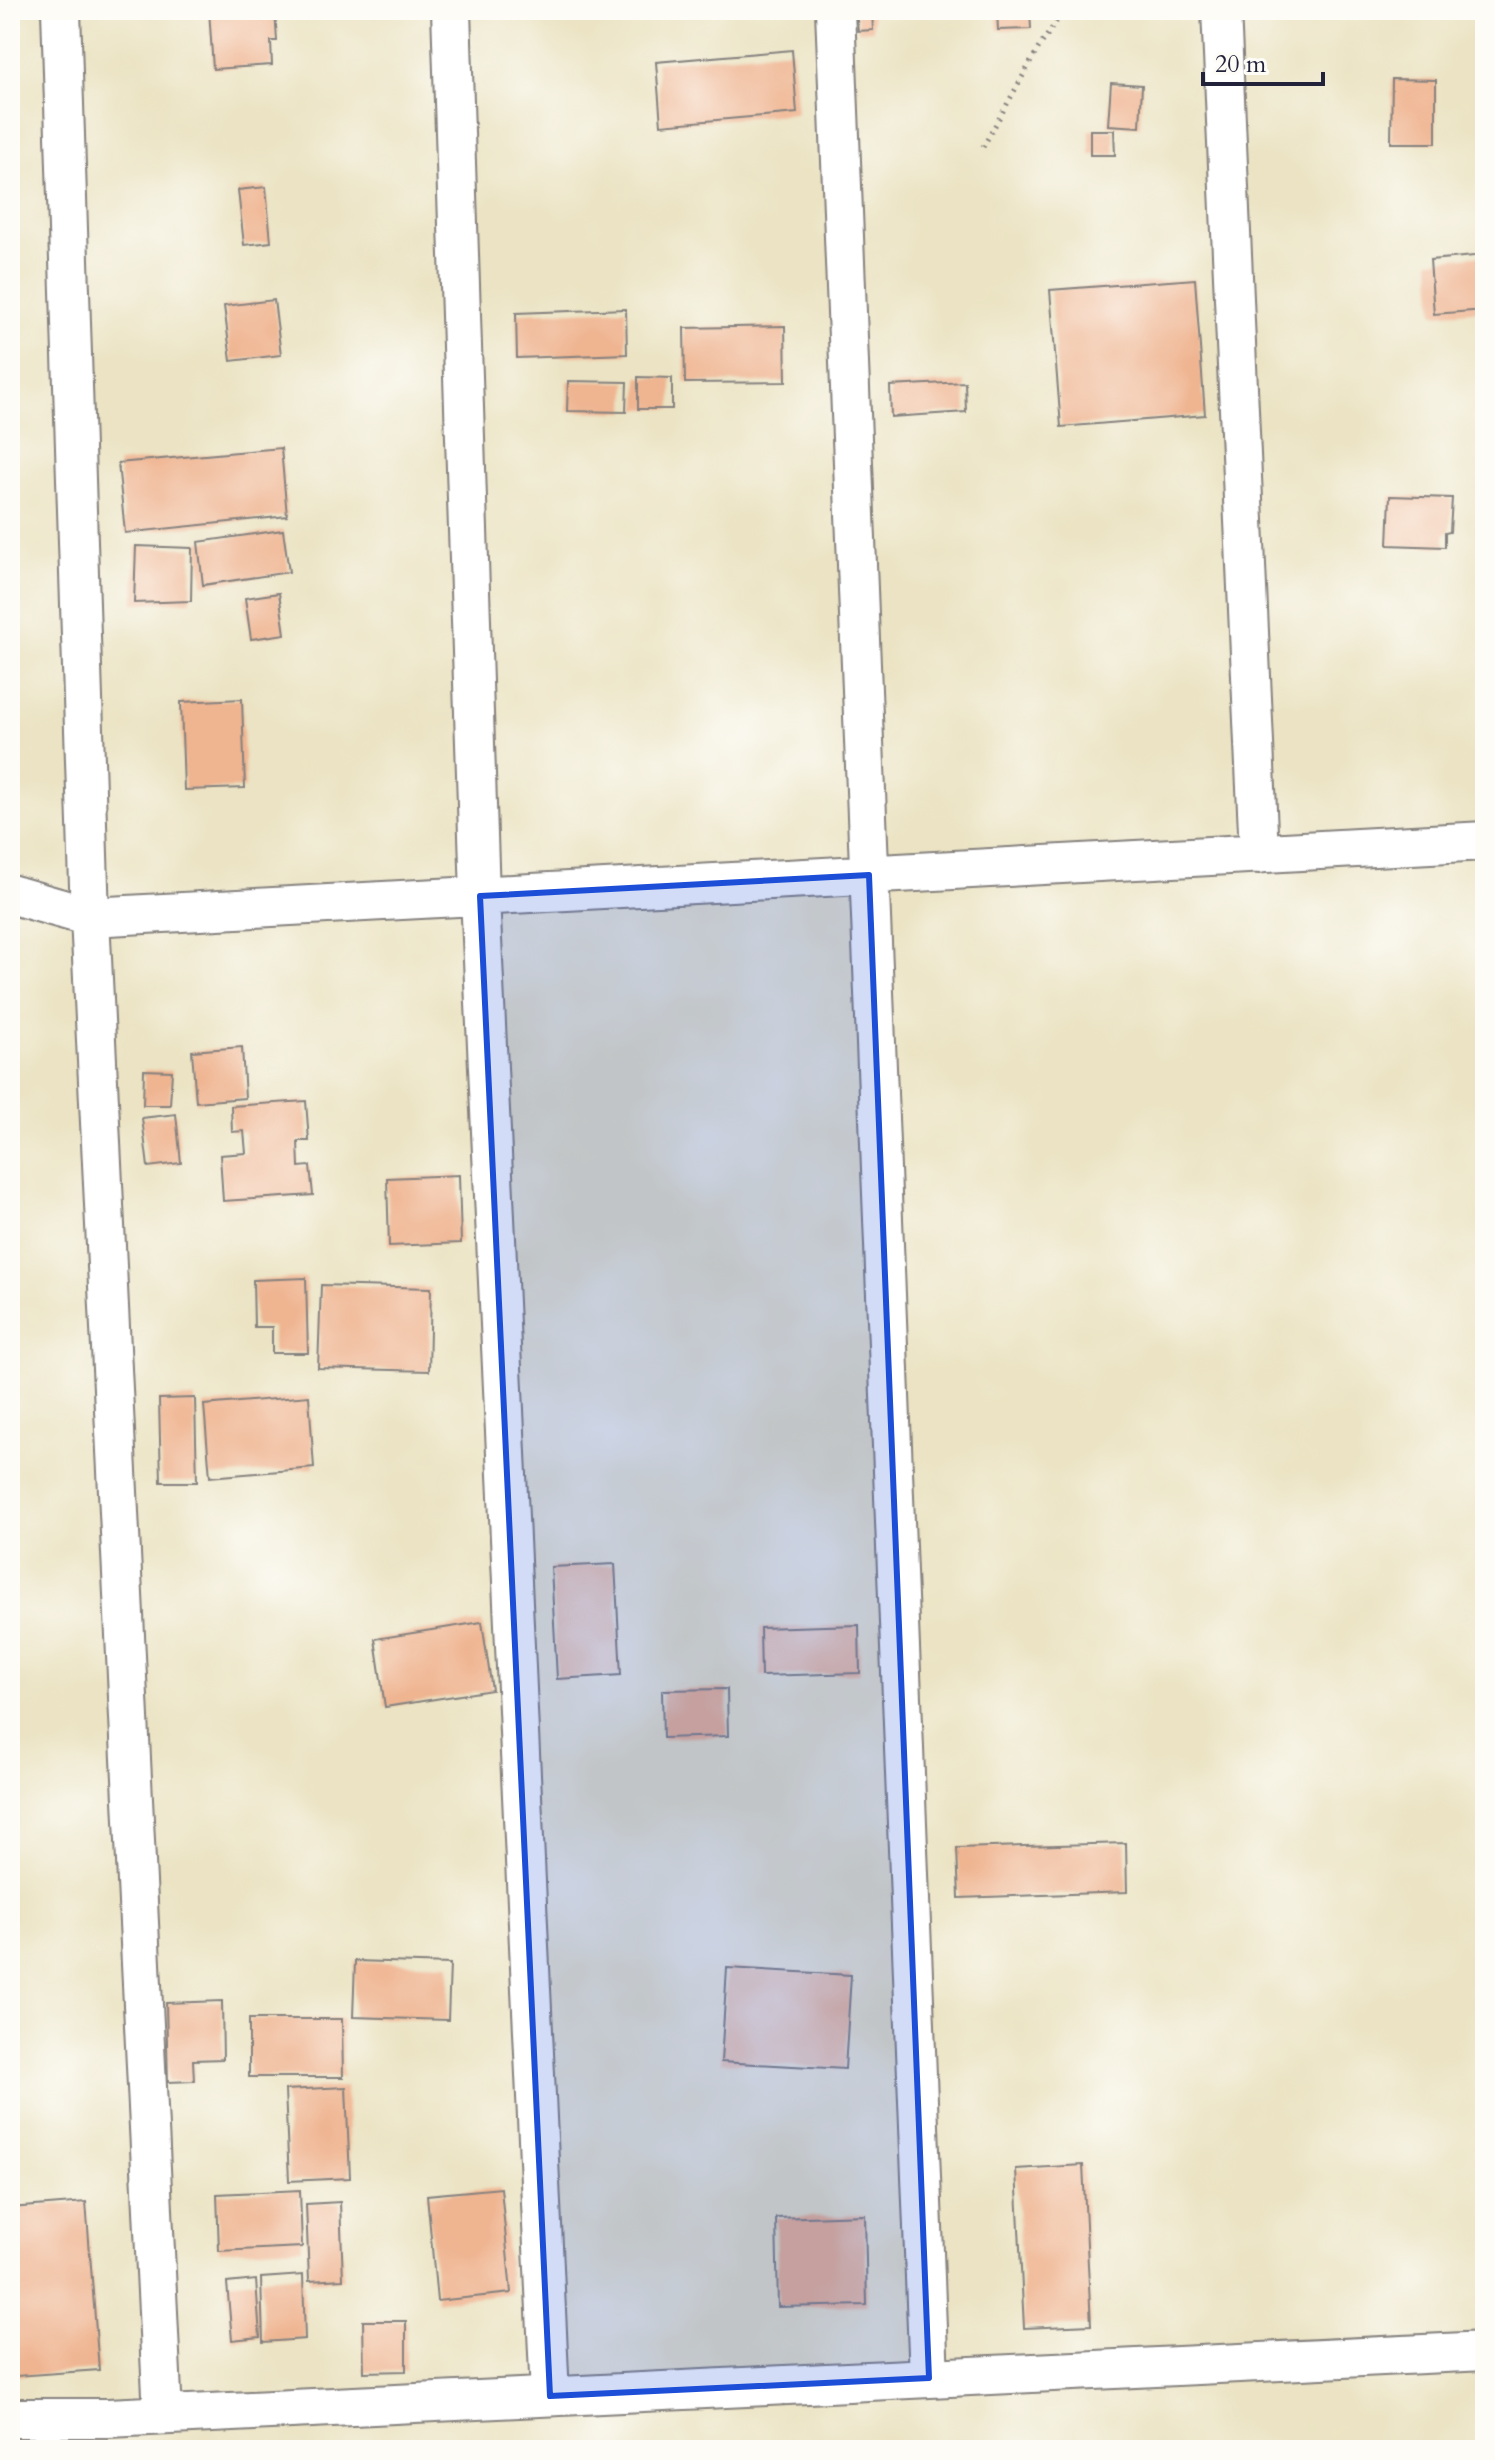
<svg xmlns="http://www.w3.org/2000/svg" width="1495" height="2460" font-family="Cardo,serif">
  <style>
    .building { fill: #efb490 }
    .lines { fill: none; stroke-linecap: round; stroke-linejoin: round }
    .street-casing { stroke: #86827f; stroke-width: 42 }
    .path { stroke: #86827f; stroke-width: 5; stroke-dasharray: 2 6; stroke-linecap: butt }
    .street { stroke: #fff; stroke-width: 38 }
    .marked { fill: #1d4ed8; fill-opacity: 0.2; stroke: #1d4ed8; stroke-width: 6; stroke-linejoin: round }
  </style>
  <rect width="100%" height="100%" fill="#fdfcf7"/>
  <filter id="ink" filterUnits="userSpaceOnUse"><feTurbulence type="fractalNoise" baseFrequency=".0125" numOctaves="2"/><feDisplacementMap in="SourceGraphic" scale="16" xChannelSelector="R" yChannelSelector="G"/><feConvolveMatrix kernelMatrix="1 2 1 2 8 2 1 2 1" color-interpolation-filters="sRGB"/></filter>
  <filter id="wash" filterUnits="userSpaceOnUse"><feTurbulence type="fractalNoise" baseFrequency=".006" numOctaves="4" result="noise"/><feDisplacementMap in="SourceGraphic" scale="32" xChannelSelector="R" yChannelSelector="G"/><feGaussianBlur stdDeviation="1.8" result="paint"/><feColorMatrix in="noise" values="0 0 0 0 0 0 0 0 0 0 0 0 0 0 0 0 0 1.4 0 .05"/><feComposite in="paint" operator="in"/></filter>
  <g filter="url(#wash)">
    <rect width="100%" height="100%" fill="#ebe3c3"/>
    <g id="blocks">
      <path class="building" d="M 209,10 L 275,10 L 277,41 L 271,41 L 272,65 L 213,69 Z
        M 856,10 L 872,10 L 873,30 L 858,31 Z
        M 997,10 L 1030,10 L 1031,29 L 998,30 Z
        M 792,50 L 797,113 L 661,125 L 656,62 Z
        M 1392,79 L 1436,80 L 1436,143 L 1391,143 Z
        M 1111,83 L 1142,85 L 1140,127 L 1108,125 Z
        M 1090,130 L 1114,130 L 1115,155 L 1090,155 Z
        M 266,187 L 271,242 L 244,245 L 238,190 Z
        M 1485,255 L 1485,310 L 1434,314 L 1430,260 Z
        M 1195,279 L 1205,415 L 1061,427 L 1050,290 Z
        M 274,300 L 281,355 L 231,361 L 224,306 Z
        M 626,309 L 627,354 L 517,358 L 516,313 Z
        M 785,326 L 786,382 L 685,383 L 684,328 Z
        M 638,377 L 672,378 L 672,409 L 638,409 Z
        M 568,381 L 627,382 L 626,412 L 567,411 Z
        M 965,382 L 966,412 L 891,417 L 890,386 Z
        M 281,448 L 287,516 L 125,533 L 118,463 Z
        M 1390,496 L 1452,498 L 1450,532 L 1445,533 L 1445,547 L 1388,545 Z
        M 283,530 L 289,572 L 203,585 L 198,542 Z
        M 136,546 L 192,548 L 191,601 L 134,603 Z
        M 279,593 L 285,634 L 251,639 L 245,598 Z
        M 242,699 L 245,788 L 184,790 L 181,702 Z
        M 242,1047 L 245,1098 L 196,1102 L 192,1051 Z
        M 144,1070 L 172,1071 L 170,1105 L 143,1105 Z
        M 306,1101 L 309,1141 L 298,1141 L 299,1167 L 310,1166 L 313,1195 L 223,1201 L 220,1155 L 246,1153 L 244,1131 L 232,1132 L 231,1106 Z
        M 176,1114 L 181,1163 L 148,1167 L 142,1118 Z
        M 459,1175 L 461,1243 L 389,1246 L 387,1178 Z
        M 306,1278 L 308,1353 L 272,1353 L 272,1327 L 254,1327 L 253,1280 Z
        M 321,1285 L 431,1288 L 429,1371 L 318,1368 Z
        M 309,1396 L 314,1468 L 210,1477 L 204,1405 Z
        M 195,1398 L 197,1482 L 161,1482 L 159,1399 Z
        M 615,1564 L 621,1675 L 557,1679 L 551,1567 Z
        M 482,1622 L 492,1690 L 385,1707 L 375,1639 Z
        M 859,1625 L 860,1673 L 761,1676 L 760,1628 Z
        M 727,1689 L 728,1736 L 663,1738 L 662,1690 Z
        M 1126,1843 L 1127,1892 L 959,1898 L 957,1848 Z
        M 355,1961 L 450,1964 L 448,2020 L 353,2017 Z
        M 727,1968 L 851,1975 L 845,2069 L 721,2062 Z
        M 222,2001 L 223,2059 L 193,2060 L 194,2081 L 168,2082 L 166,2003 Z
        M 249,2019 L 342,2019 L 343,2077 L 249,2077 Z
        M 346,2087 L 350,2178 L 289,2181 L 285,2090 Z
        M 1083,2165 L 1091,2325 L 1024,2328 L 1016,2169 Z
        M 501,2188 L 511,2293 L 437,2301 L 427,2195 Z
        M 300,2190 L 302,2247 L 219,2251 L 217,2194 Z
        M 86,2202 L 99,2370 L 16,2376 L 10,2300 L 10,2208 Z
        M 340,2202 L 343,2279 L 309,2281 L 306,2204 Z
        M 865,2215 L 867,2305 L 778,2307 L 776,2218 Z
        M 303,2275 L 305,2339 L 263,2342 L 261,2278 Z
        M 256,2280 L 260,2337 L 232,2340 L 227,2283 Z
        M 363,2321 L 406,2321 L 406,2371 L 364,2372 Z"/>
    </g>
  </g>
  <g filter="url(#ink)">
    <use href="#blocks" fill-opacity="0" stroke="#86827f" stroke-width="2"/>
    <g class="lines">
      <defs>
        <path id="street" d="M 61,10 L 90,917 L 163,2415
          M 451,10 L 480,896 L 550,2396
          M 835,10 L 929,2378
          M 1221,10 L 1259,854
          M 10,894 L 90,917 L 1485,841
          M 10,2418 L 108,2418 L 1485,2351"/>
      </defs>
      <use href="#street" class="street-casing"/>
      <path class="path" d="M 983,147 L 1038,49 L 1064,10"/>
      <use href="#street" class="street"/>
    </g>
  </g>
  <path class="marked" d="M 869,875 L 929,2378 L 550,2396 L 480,896 Z"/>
  <rect width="1495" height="2460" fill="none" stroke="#fdfcf7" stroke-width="40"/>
  <path d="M1203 72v12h120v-12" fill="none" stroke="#22223b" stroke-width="4"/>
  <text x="1215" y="72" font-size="24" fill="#22223b" stroke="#fdfcf7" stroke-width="6" paint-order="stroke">20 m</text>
</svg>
